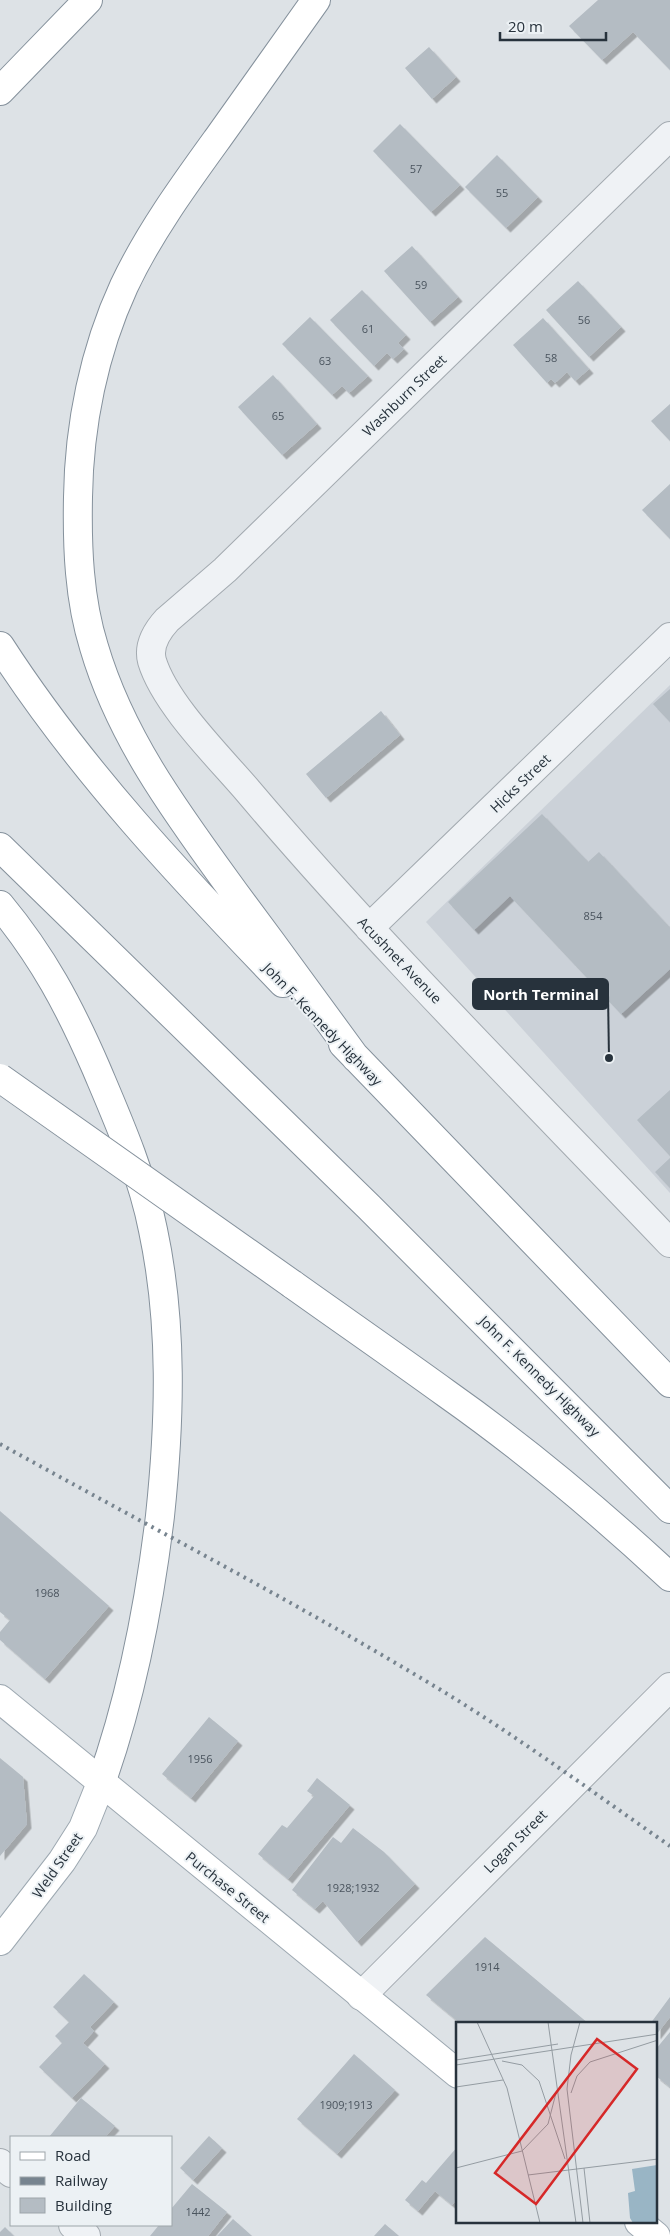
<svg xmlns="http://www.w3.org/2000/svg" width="670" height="2236" font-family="'Open Sans',sans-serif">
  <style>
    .built { fill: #cbd1d8 }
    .building { fill: #b4bcc3; filter: url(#shadow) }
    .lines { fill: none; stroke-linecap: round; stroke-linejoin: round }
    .minor-casing { stroke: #a3aab0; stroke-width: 30 }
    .major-casing { stroke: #9da8b1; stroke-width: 30 }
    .highway-casing { stroke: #85919c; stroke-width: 30 }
    .minor { stroke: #eff2f5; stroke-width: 28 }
    .major { stroke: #fff; stroke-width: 28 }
    .highway { stroke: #fff; stroke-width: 28 }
    .rail { stroke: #77848f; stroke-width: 4; stroke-dasharray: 2.5 5; stroke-linecap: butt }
    .highway-bridge-casing { stroke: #85919c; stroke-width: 30; stroke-linecap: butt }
    .highway-bridge { stroke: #fff; stroke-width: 28 }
    .labels { text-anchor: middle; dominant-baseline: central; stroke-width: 4; stroke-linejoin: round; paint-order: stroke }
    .number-label { font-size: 11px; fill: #4a545e }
    .street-label { font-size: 14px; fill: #27323c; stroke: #ecf1f4 }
    .inset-road { fill: none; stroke: #949ca2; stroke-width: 1 }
    .view { fill: #d62828; fill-opacity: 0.15; stroke: #d62828; stroke-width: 2.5 }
    .inset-edge { fill: none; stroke: #27323c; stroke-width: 2.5 }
    .leader { fill: none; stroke: #27323c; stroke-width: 2 }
    .callout-dot { fill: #27323c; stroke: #ecf1f4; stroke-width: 2 }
    .callout { fill: #27323c; stroke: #27323c; stroke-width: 2 }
    .callout-label { font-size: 15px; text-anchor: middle; font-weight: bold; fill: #fff }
  </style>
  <defs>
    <filter id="shadow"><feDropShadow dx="4.5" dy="4.5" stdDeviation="0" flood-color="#0004"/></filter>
  </defs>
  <rect width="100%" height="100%" fill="#dde2e6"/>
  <path class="built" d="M 670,685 L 670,1193 L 426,922 Z"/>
  <path class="building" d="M 598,0 L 670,0 L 670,70 L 633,32 L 602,60 L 569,26 Z
    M 429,47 L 456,77 L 432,99 L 405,68 Z
    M 400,124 L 460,185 L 431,212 L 373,151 Z
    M 497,155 L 538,197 L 506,228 L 465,187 Z
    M 412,246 L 458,297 L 430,322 L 384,271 Z
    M 578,281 L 621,327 L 589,357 L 546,310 Z
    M 362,290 L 406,335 L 398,343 L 404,349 L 393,359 L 387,353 L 374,366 L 330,320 Z
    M 310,317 L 368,376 L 349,393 L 342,386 L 332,395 L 282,344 Z
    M 543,318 L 589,369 L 575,381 L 567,372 L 555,383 L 551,379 L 547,383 L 513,345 Z
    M 273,375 L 317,424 L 282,455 L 238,407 Z
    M 670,404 L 670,441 L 651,421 Z
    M 670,484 L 670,539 L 642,510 Z
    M 670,689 L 670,722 L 653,704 Z
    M 381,711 L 400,735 L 326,798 L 306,774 Z
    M 542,814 L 588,862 L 599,852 L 670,928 L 670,969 L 621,1014 L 510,896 L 474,930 L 448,902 Z
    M 670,1090 L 670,1156 L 637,1120 Z
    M 670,1158 L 670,1188 L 655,1172 Z
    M 0,1511 L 109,1606 L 45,1679 L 0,1640 L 0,1632 L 10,1620 L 0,1612 Z
    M 209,1717 L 238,1741 L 191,1798 L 162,1774 Z
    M 0,1758 L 23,1777 L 27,1824 L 0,1856 Z
    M 317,1778 L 350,1805 L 288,1879 L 258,1854 L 282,1825 L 287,1828 L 314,1796 L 307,1791 Z
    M 353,1828 L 384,1852 L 415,1884 L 357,1942 L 323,1901 L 315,1909 L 292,1890 L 333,1837 L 341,1843 Z
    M 485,1937 L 589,2024 L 461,2024 L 426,1995 Z
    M 84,1974 L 114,2002 L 90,2027 L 94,2031 L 83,2043 L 105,2064 L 72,2098 L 39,2067 L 62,2043 L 55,2036 L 69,2022 L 53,2007 Z
    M 670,1997 L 670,2017 L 656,2035 L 656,2024 L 650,2024 Z
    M 670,2032 L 670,2087 L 656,2076 L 656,2049 Z
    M 354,2054 L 395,2090 L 337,2154 L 297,2119 Z
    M 81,2098 L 115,2126 L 105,2137 L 49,2137 Z
    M 209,2136 L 222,2148 L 193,2180 L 180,2168 Z
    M 458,2146 L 458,2198 L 452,2205 L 435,2191 L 418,2211 L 405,2200 L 422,2180 L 426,2183 Z
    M 192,2184 L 227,2212 L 208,2236 L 150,2236 L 159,2225 L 171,2225 L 171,2209 Z
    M 233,2219 L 252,2236 L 217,2236 Z
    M 385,2224 L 399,2236 L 374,2236 Z
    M 5,2227 L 14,2236 L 0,2236 L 0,2232 Z"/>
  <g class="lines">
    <defs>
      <path id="minor" d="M 670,136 L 225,570 L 167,620 C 157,631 148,646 152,661 C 165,704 219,757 248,791 C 381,948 528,1094 670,1243
        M 369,928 L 670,637
        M 361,1996 L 670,1687
        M 0,2163 L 11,2173
        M 73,2225 L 86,2236"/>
      <path id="major" d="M 0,1699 L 458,2074
        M 0,1941 L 62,1861 L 83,1828 L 101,1783
        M 639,2222 L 656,2236"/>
      <path id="highway" d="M 316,0 C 283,46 251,92 218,138 C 184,185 149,233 124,286 C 94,351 79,425 78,497 C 77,547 79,599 94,647 C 121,739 178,815 234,892 C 275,947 315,1002 356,1058
        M 0,91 L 88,0
        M 0,646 C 80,770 181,877 283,983
        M 0,847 L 369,1207 L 670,1509
        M 0,905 C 43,957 69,1006 96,1068 C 118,1120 142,1174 153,1230 C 173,1324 170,1421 160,1516 C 149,1607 132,1696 101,1783
        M 343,1044 L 670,1383
        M 292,1284 C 344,1321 396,1357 447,1394 C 525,1449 600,1512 670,1577"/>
    </defs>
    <use href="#minor" class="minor-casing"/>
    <use href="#major" class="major-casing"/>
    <use href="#highway" class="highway-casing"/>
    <use href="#minor" class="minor"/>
    <use href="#major" class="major"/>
    <use href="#highway" class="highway"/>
    <path class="rail" d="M 0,1444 C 150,1527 303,1606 449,1695 C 525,1742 597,1795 670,1846"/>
    <defs>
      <path id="highway-bridge" d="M 0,1078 L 292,1284"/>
    </defs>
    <use href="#highway-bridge" class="highway-bridge-casing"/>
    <use href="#highway-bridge" class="highway-bridge"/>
  </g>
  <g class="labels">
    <g class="number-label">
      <text x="416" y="168">57</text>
      <text x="502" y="192">55</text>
      <text x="421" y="284">59</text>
      <text x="584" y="319">56</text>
      <text x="368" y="328">61</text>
      <text x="551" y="357">58</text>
      <text x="325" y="360">63</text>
      <text x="278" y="415">65</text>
      <text x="593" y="915">854</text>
      <text x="47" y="1592">1968</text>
      <text x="200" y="1758">1956</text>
      <text x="353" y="1887">1928;1932</text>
      <text x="487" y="1966">1914</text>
      <text x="346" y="2104">1909;1913</text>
      <text x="198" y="2211">1442</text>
    </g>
    <g class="street-label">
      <text transform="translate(404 395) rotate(-44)">Washburn Street</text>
      <text transform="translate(520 783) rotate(-44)">Hicks Street</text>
      <text transform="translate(400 960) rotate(46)">Acushnet Avenue</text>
      <text transform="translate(323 1024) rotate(46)">John F. Kennedy Highway</text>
      <text transform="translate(540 1376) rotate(45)">John F. Kennedy Highway</text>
      <text transform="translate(515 1841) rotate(-45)">Logan Street</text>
      <text transform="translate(57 1865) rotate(-55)">Weld Street</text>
      <text transform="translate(228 1887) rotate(39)">Purchase Street</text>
    </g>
  </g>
  <g transform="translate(456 2022)">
    <rect width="201" height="201" fill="#dde2e6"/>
    <path d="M 201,143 L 201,201 L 177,201 L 174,196 L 172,171 L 179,169 L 176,147 Z" fill="#99b5c5"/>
    <path class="inset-road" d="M 21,0 L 51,66 L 84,201M 92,0 L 120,201M 124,0 L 115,33 L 111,67 L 127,201M 0,38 L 102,22M 46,39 L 66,43 L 83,59 L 109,137M 0,43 L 202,12M 0,65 L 47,58M 115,71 L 121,54 L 134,40 L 202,18M 66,129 L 92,102 L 100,71M 0,146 L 66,129M 128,146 L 134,201M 72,153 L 202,137"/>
    <path class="view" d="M 141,17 L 181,47 L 80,182 L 39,151 Z"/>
    <rect width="201" height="201" class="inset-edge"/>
  </g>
  <path class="leader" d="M609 1058L608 994"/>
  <circle class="callout-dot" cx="609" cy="1058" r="5"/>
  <rect class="callout" x="473" y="979" width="135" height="30" rx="5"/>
  <g class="callout-label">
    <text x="541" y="1000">North Terminal</text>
  </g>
  <rect x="10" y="2136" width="162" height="90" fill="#ecf1f4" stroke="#9da5aa"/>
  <rect x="20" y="2152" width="25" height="8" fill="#ffffff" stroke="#9da5aa"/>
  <text x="55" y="2161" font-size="15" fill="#27323c">Road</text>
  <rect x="20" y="2177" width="25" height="8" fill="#77848f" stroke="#9da5aa"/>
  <text x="55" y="2186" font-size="15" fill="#27323c">Railway</text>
  <rect x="20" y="2198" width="25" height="15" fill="#b4bcc3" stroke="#9da5aa"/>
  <text x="55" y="2211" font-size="15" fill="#27323c">Building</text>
  <path d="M500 32v8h106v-8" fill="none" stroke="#27323c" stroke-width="2.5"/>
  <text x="508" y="32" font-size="15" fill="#27323c" stroke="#ecf1f4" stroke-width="4" paint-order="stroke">20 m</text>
</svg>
